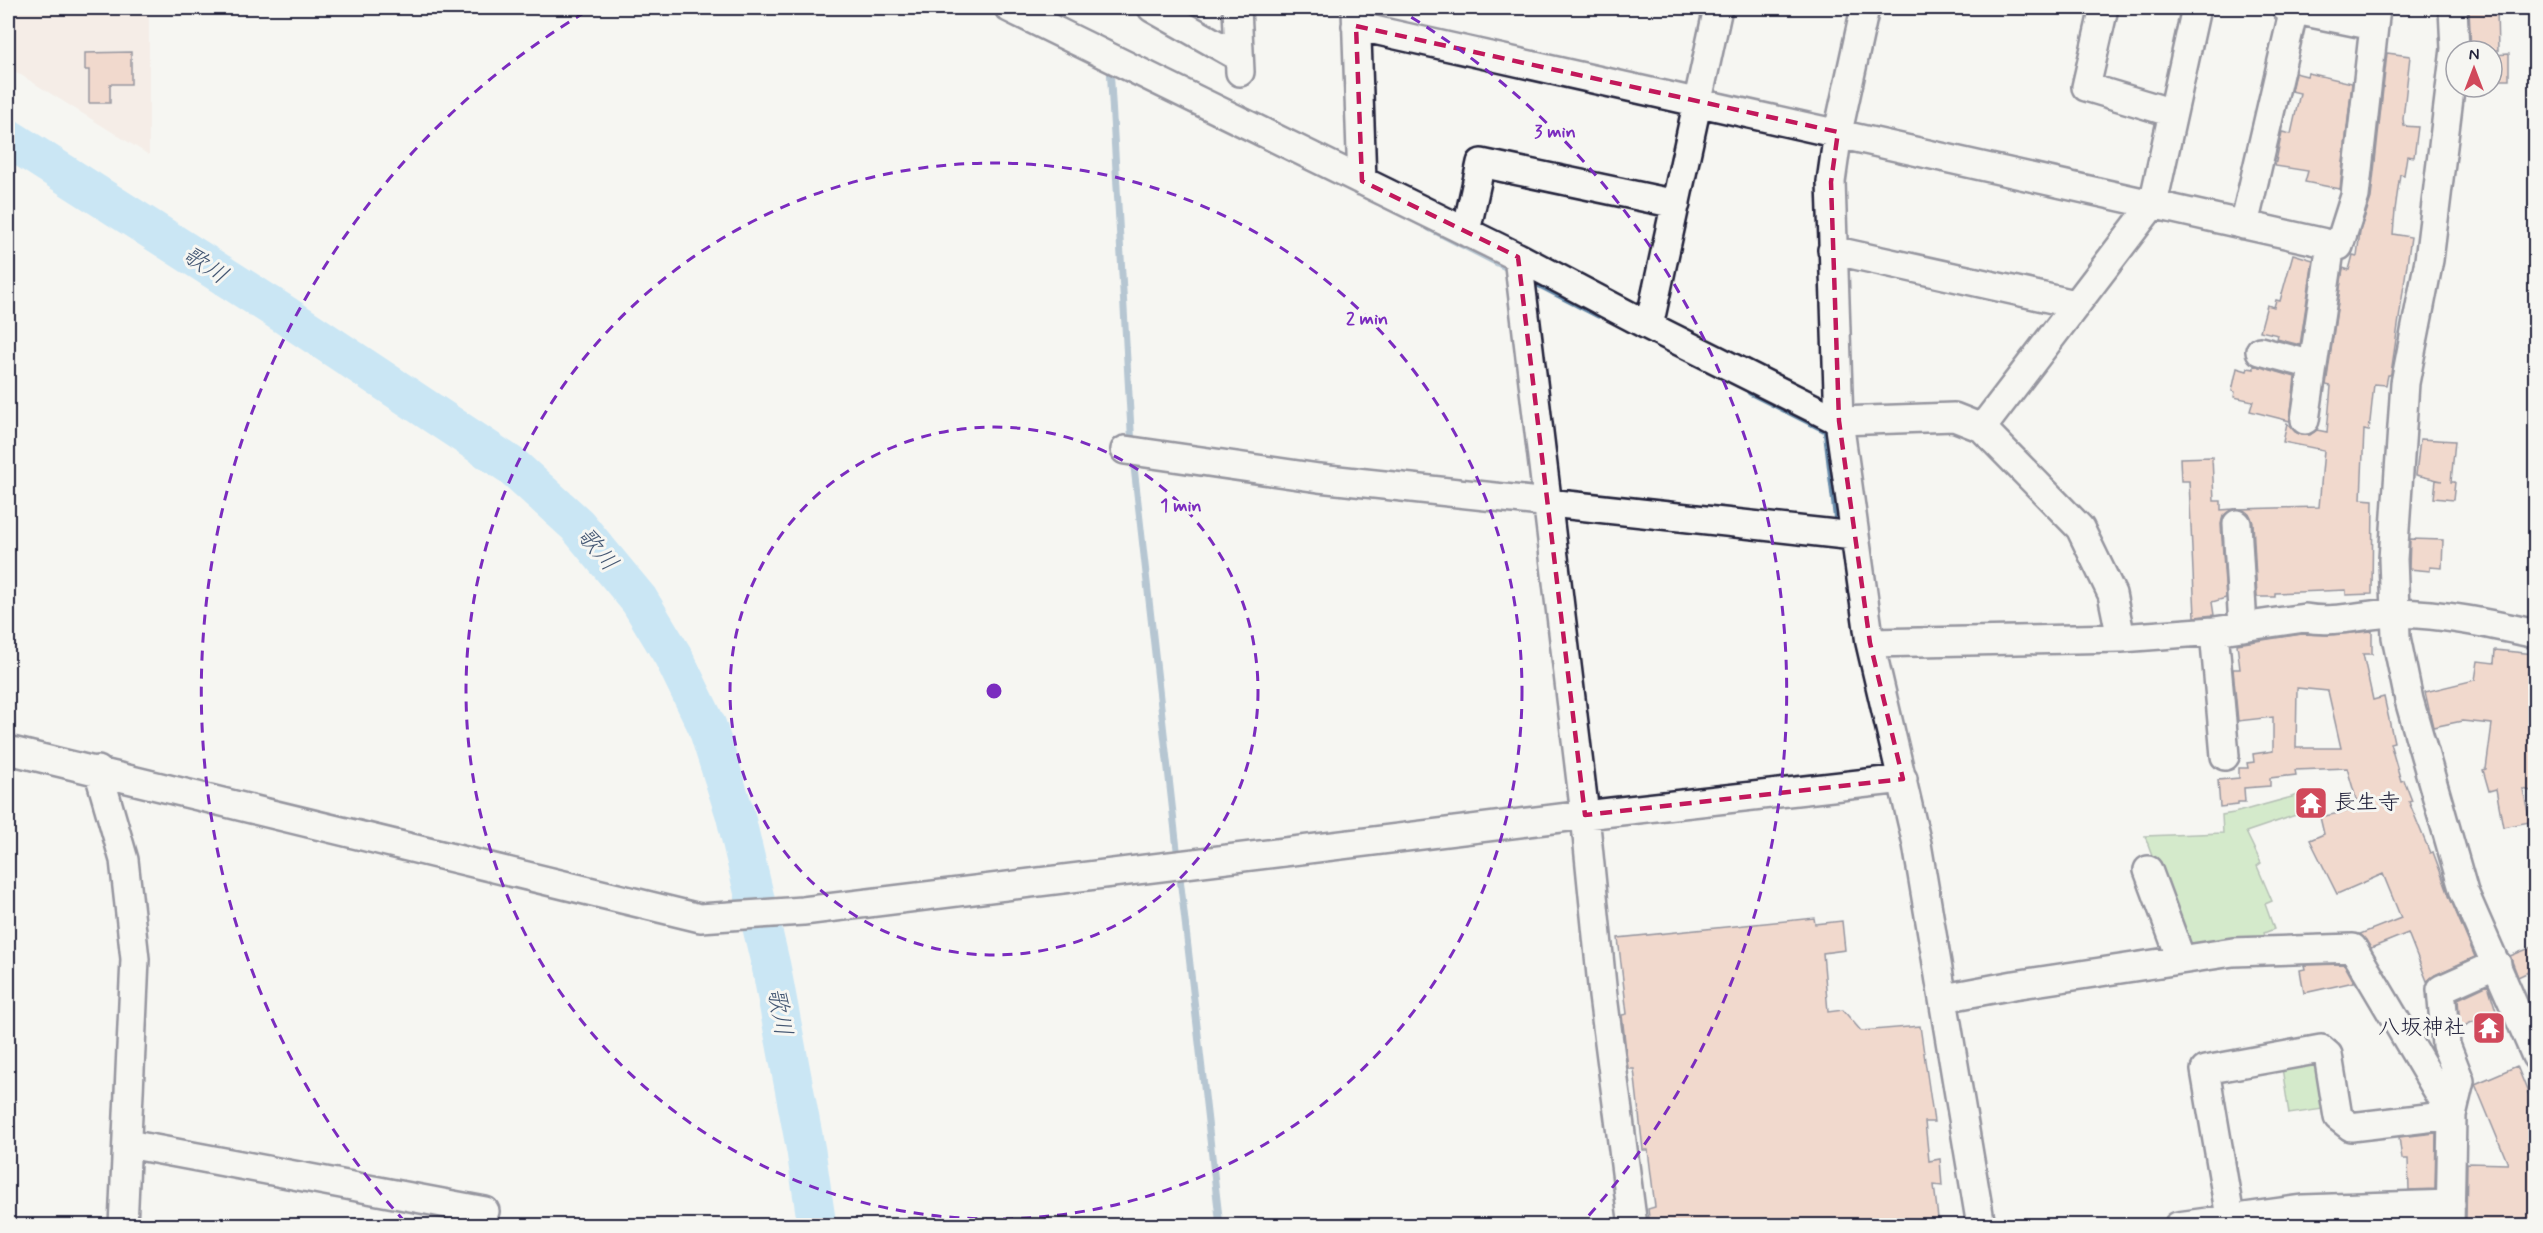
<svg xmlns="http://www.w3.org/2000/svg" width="2543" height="1233" font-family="Mynerve,'Klee One',sans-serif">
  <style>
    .built { fill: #f3e3da }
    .green { fill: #acdc9c; stroke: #677f6c; stroke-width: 1.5 }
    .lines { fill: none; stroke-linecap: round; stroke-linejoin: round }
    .stream { stroke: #678cab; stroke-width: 7 }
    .river { stroke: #95d3f6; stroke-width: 39 }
    .building { fill: #ecb6a1; stroke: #22223b; stroke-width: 1.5; fill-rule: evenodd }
    .minor-casing { stroke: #22223b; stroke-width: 32 }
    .minor { stroke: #f6f6f2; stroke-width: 27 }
    .marked { fill: none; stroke: #c2185b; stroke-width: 4.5; stroke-dasharray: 12 8; stroke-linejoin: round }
    .ring { fill: none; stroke: #7b2cbf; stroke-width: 3; stroke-dasharray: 10 8 }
    .labels { text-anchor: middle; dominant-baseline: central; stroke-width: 6; stroke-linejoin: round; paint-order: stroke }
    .poi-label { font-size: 22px; fill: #22223b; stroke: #f6f6f2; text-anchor: start }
    .water-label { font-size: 24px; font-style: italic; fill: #445773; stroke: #f6f6f2 }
    .centre { fill: #7b2cbf; stroke: #f6f6f2; stroke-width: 3 }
    .ring-label { font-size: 18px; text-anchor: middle; font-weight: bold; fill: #7b2cbf; stroke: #f6f6f2; stroke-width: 6; stroke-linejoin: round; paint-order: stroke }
  </style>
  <rect width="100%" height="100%" fill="#f6f6f2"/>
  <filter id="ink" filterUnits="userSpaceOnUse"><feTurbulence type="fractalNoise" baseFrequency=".0167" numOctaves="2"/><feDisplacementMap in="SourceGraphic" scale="12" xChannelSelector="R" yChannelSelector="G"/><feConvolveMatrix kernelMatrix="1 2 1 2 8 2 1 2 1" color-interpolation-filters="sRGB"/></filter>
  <g filter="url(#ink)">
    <path class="built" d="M 8,8 L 149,8 L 149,155 L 8,67 Z"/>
    <path class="green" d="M 2299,795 L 2299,814 L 2246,832 L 2261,863 L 2257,866 L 2272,901 L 2265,904 L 2274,929 L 2264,933 L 2267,943 L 2187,951 L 2145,836 L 2223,833 L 2222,815 L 2234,813 Z
      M 2317,1057 L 2330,1108 L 2289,1114 L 2281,1061 Z"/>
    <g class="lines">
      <path class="stream" d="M 1110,66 L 1132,447
        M 1429,228 L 1513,271
        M 1528,279 L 1598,315
        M 1750,392 L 1826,430 L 1837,522
        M 1133,458 L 1178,858
        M 1179,869 L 1220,1226"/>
      <path class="river" d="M 8,138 L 282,313 L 512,466 L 577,525 L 639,600 L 673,656 L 707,726 L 735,814 L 771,966 L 806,1151 L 817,1226"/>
    </g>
    <path class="building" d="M 2469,10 L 2497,10 L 2498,51 L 2471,51 Z
      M 131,52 L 131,84 L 110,84 L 110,103 L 89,103 L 89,70 L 85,70 L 85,53 Z
      M 2387,53 L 2410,56 L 2403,119 L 2404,126 L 2418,127 L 2414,157 L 2407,156 L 2404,175 L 2400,174 L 2395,210 L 2393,234 L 2411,237 L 2391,373 L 2390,375 L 2388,375 L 2386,385 L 2374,384 L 2369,431 L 2364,430 L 2361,499 L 2373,500 L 2372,594 L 2346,595 L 2346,590 L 2275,593 L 2275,597 L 2257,597 L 2253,523 L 2250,515 L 2239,509 L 2319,507 L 2324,450 L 2283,442 L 2287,423 L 2295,432 L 2302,435 L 2310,435 L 2317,430 L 2327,432 L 2331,386 L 2326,385 L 2343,268 L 2349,270 L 2353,255 L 2357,256 L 2360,231 L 2371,198 Z
      M 2509,54 L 2509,80 L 2492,80 L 2492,55 Z
      M 2295,73 L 2307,76 L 2308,73 L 2352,83 L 2340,189 L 2305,182 L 2308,171 L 2275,166 L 2282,132 L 2291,134 L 2300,93 L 2291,91 Z
      M 2293,254 L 2313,260 L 2300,345 L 2277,339 L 2278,335 L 2260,331 L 2267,305 L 2274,307 L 2276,300 L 2280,301 Z
      M 2254,365 L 2295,377 L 2290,421 L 2250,411 L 2253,401 L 2234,397 L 2235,392 L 2232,391 L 2237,368 L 2247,371 L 2248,368 L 2254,369 Z
      M 2420,439 L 2455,441 L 2451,482 L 2455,482 L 2453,500 L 2434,498 L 2436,480 L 2442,481 L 2416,475 Z
      M 2212,457 L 2214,501 L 2221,501 L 2221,510 L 2233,509 L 2223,516 L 2221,524 L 2226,598 L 2212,602 L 2214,615 L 2195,617 L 2189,481 L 2181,481 L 2180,458 Z
      M 2410,539 L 2443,540 L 2442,568 L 2430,567 L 2430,571 L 2409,569 Z
      M 2372,631 L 2372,654 L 2363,654 L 2373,700 L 2384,697 L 2394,742 L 2390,743 L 2401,781 L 2404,780 L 2412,801 L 2409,802 L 2430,853 L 2433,852 L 2450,898 L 2475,957 L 2435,975 L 2427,981 L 2408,933 L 2371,948 L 2360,934 L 2401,918 L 2383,874 L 2337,894 L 2310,840 L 2324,834 L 2320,817 L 2359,809 L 2347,768 L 2295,770 L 2296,775 L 2270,778 L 2270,786 L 2244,788 L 2245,802 L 2238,802 L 2238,805 L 2220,807 L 2218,780 L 2239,778 L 2239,768 L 2248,768 L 2247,763 L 2254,762 L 2253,754 L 2273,751 L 2273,717 L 2238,721 L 2233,669 L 2240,669 L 2237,644 L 2302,634 L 2329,635 ZM 2297,688 L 2328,691 L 2341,748 L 2296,748 Z
      M 2495,650 L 2535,654 L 2535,792 L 2523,789 L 2530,822 L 2503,827 L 2496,789 L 2489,791 L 2483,770 L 2486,769 L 2492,724 L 2462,721 L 2433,727 L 2425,692 L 2475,680 L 2478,661 L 2494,663 Z
      M 1814,918 L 1815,924 L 1842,921 L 1845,950 L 1823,953 L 1828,1012 L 1843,1010 L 1861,1031 L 1920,1026 L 1934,1122 L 1925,1122 L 1929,1161 L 1940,1159 L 1942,1186 L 1934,1185 L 1939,1226 L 1650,1226 L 1648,1209 L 1655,1207 L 1648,1150 L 1643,1150 L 1634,1069 L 1628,1069 L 1622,1015 L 1627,1014 L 1618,938 Z
      M 2535,946 L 2535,969 L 2518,977 L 2510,956 Z
      M 2344,964 L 2354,982 L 2304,993 L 2300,970 L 2305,969 L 2304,965 Z
      M 2488,985 L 2502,1030 L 2487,1036 L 2485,1033 L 2479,1036 L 2474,1021 L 2460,1028 L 2458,999 Z
      M 2517,1066 L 2535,1110 L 2535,1226 L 2491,1226 L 2492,1223 L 2466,1220 L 2467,1163 L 2508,1164 L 2475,1084 Z
      M 2436,1133 L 2435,1189 L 2409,1190 L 2408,1159 L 2402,1159 L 2399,1137 Z"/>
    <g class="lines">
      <defs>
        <path id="minor" d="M 1009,8 L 1518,257 L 1649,326 L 1839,421 L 1954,417 L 1982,428 L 2080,528 L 2112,594 L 2121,638
          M 1152,8 L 1239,57
          M 1237,8 L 1240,72
          M 1865,8 L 1838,132 L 1831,182 L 1839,421 L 1870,643 L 1917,844 L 1981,1226
          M 2104,8 L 2086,87 L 2173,113
          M 2286,8 L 2374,26
          M 2453,8 L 2455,49 L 2429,260 L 2405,383 L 2393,559 L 2396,637 L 2409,700 L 2464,892 L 2536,1056
          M 1356,9 L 1362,181
          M 1356,26 L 2339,246 L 2355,196 L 2376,8
          M 2244,225 L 2294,9
          M 1466,232 L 1481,163 L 1676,204
          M 1832,250 L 2075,304
          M 1518,257 L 1585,815 L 1603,996 L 1633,1226
          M 1649,326 L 1718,8
          M 2260,351 L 2313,365
          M 2305,420 L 2331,244
          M 1982,428 L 2153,204 L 2196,8
          M 1125,450 L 1319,478 L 1854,536
          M 2237,524 L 2243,627
          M 2214,631 L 2225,756
          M 1870,643 L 2121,638 L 2214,631 L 2305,618 C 2336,624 2367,613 2398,613 C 2445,614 2490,624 2536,634
          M 8,750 L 700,918 L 803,911 L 1585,815 L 1903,779
          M 98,770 L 124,860 L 135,959 L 123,1226
          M 2148,870 L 2181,959
          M 1944,998 L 2014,985 L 2233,952 L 2353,948 L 2452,1115 L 2351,1127 L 2338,1117 L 2328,1055 L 2321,1049 L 2205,1070 L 2230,1217
          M 128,1144 L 485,1211
          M 2178,1226 L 2303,1209 L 2451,1204
          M 2450,1226 L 2452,1115 L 2460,1081 L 2446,1045 L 2441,989 L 2497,964"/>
      </defs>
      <use href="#minor" class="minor-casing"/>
      <use href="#minor" class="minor"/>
    </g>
  </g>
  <path d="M0 0H2543V1233H0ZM 1356,26 L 1838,132 L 1831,182 L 1839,421 L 1870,643 L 1903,779 L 1585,815 L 1518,257 L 1362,181 Z" fill="#f6f6f2" fill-opacity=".55" fill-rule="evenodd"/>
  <path class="marked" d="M 1356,26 L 1838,132 L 1831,182 L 1839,421 L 1870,643 L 1903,779 L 1585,815 L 1518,257 L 1362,181 Z"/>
  <g class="ring">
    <circle cx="994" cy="691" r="264"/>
    <circle cx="994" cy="691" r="528"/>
    <path d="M405 1222A793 793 0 0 1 592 8M1396 8A793 793 0 0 1 1583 1222"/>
  </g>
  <defs>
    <symbol id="temple-square" viewBox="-11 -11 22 22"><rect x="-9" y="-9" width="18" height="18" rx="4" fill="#d1495b" stroke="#f6f6f2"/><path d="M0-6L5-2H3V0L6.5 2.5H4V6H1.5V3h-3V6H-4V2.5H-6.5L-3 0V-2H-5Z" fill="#fff"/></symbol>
  </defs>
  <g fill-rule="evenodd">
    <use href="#temple-square" x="2292" y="784" width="38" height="38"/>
    <use href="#temple-square" x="2470" y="1009" width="38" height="38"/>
  </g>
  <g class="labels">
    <g class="poi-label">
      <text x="2334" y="803">長生寺</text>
      <text x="2466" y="1028" text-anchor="end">八坂神社</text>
    </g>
    <g class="water-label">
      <text transform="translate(205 266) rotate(33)">歌川</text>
      <text transform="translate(597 550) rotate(50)">歌川</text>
      <text transform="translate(779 1012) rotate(80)">歌川</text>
    </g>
  </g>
  <circle cx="994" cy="691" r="9" class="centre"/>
  <g class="ring-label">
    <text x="1555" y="137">3 min</text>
    <text x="1367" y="324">2 min</text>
    <text x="1181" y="511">1 min</text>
  </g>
  <rect width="2543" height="1233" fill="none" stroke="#f6f6f2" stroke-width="30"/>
  <rect x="15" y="15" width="2513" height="1203" fill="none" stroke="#22223b" stroke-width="2" filter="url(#ink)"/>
  <g transform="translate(2474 69)"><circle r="28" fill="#f6f6f2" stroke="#a1a1a9" stroke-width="1.5"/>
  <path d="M0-4.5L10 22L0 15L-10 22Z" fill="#d1495b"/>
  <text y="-9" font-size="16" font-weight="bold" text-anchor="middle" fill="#22223b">N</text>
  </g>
</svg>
